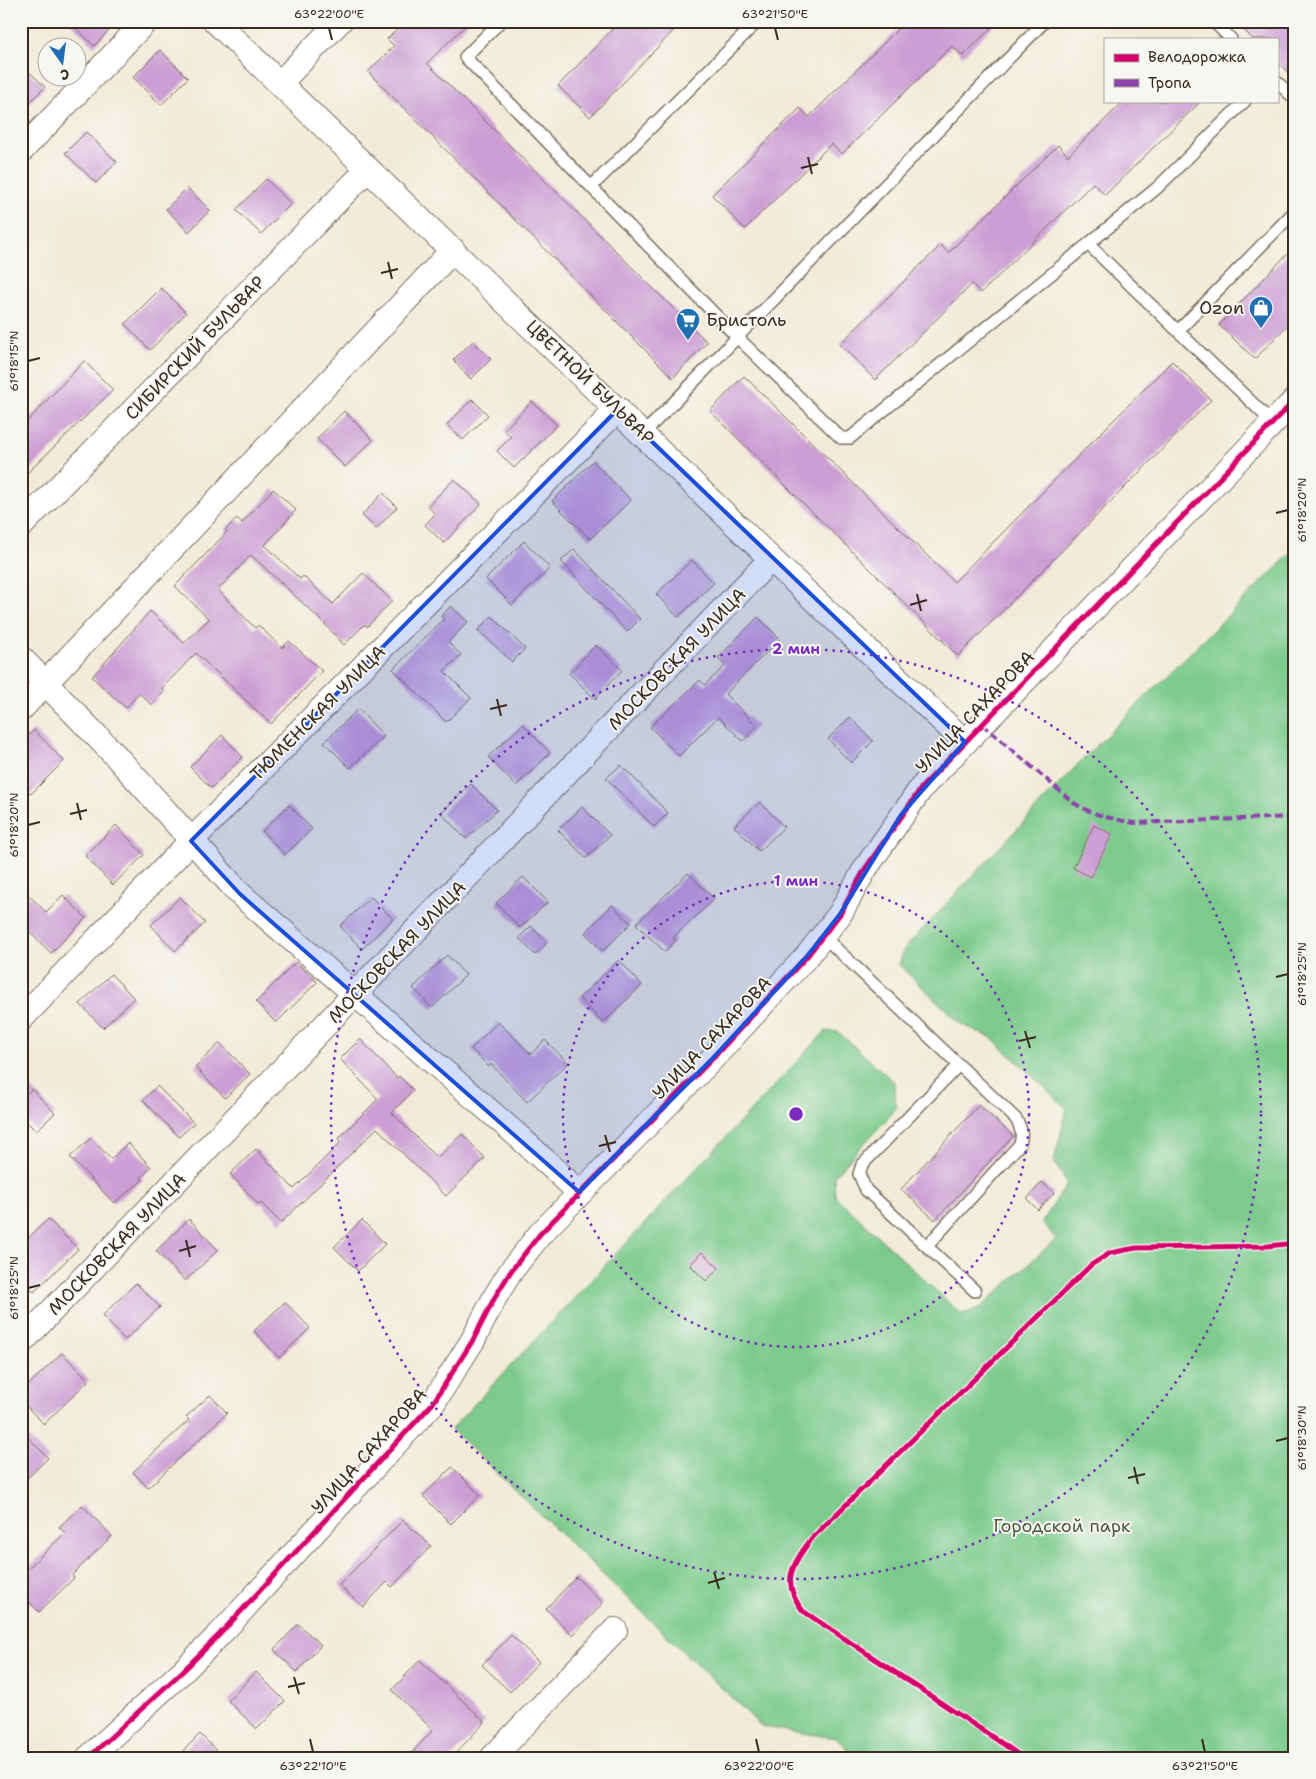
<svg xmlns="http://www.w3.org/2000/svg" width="1316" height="1779" font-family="'Shantell Sans',sans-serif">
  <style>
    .green { fill: #7ccb8b; stroke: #5c7a54 }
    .building { fill: #cd9ed5 }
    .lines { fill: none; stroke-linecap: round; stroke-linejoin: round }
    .service-casing { stroke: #7b6e5f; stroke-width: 14 }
    .minor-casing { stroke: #7b6e5f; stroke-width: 26 }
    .service { stroke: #fff; stroke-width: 11 }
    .minor { stroke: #fff; stroke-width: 24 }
    .quiet { stroke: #8e44ad; stroke-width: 4; stroke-dasharray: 8 4; stroke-linecap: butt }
    .cycleway-casing { stroke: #f6f6f2; stroke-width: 8 }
    .cycleway { stroke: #d6006c; stroke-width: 5 }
    .marked { fill: #1d4ed8; fill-opacity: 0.2; stroke: #1d4ed8; stroke-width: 4; stroke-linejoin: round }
    .ticks { fill: none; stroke: #3b2a1e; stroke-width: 2 }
    .ring { fill: none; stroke: #7b2cbf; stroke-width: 2.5; stroke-dasharray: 2.5 5 }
    .labels { text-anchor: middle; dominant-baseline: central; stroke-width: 4; stroke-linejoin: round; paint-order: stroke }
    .poi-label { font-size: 18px; fill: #3b2a1e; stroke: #f6f6f2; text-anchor: end }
    .street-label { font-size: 18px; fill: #3b2a1e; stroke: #f6f6f2 }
    .park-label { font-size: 18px; fill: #4e5a3f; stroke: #f6f6f2 }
    .centre { fill: #7b2cbf; stroke: #f6f6f2; stroke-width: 2.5 }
    .ring-label { font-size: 15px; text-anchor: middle; font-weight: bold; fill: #7b2cbf; stroke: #f6f6f2; stroke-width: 4; stroke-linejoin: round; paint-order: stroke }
    .neatline { fill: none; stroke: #3b2a1e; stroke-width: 2 }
    .ticks-label { font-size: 12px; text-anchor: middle; fill: #3b2a1e }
  </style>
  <rect width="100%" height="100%" fill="#f6f6f2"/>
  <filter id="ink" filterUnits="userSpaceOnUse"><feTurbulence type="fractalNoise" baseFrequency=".02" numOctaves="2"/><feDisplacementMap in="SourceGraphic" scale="10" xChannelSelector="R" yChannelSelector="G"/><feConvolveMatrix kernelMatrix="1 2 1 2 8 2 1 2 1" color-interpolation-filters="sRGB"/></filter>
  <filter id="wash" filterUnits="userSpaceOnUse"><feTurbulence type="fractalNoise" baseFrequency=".0096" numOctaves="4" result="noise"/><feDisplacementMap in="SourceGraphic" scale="20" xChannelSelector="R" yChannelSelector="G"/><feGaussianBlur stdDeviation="1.12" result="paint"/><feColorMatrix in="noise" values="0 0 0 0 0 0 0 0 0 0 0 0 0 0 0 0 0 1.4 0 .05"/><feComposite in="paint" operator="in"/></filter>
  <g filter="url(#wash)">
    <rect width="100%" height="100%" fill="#f1ebd8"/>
    <path class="green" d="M 1295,549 L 1295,1758 L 856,1758 L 836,1738 L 762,1727 L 451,1429 L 826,1031 L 838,1032 L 894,1082 L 896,1109 L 834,1176 L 835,1196 L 961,1314 L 979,1309 L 1056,1239 L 1042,1222 L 1067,1184 L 1054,1161 L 1067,1109 L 992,1038 L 961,1024 L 899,965 L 904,949 L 1082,760 Z"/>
    <g id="blocks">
      <path class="building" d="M 69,21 L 118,21 L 94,46 Z
        M 406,21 L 470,21 L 427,63 L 707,342 L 673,378 L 368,72 L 394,46 L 387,39 Z
        M 620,21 L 683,21 L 590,117 L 558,86 Z
        M 906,21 L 998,21 L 963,56 L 952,46 L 842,154 L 831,144 L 745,229 L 712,195 L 800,108 L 809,117 Z
        M 1235,21 L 1295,21 L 1295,79 L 1277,62 L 1277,39 L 1253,39 Z
        M 160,50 L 188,78 L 161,105 L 133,77 Z
        M 21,64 L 45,87 L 21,111 Z
        M 1124,101 L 1201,101 L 1105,195 L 1093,183 L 981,293 L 972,284 L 875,380 L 840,344 L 941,245 L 948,253 L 1058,145 L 1068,156 Z
        M 86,132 L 117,162 L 96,183 L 65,153 Z
        M 266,179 L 291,204 L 261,234 L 236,210 Z
        M 187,188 L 210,210 L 189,232 L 166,209 Z
        M 1295,246 L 1295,317 L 1255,359 L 1219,325 Z
        M 161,288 L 186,313 L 150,350 L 125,324 Z
        M 473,341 L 491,359 L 471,379 L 453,360 Z
        M 84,361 L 113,390 L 21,479 L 21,428 Z
        M 1172,361 L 1211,400 L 958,656 L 710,411 L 744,376 L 954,582 Z
        M 472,399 L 488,415 L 463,440 L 447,425 Z
        M 532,401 L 557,425 L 514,468 L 497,451 L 511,437 L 504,430 Z
        M 344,411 L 373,440 L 345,467 L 317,439 Z
        M 593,461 L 631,500 L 590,539 L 552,501 Z
        M 454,479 L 481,504 L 444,543 L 425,525 L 435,514 L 428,506 Z
        M 273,489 L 296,510 L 265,545 L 300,579 L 303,576 L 333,604 L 363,573 L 392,601 L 367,627 L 365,624 L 344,645 L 324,623 L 251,555 L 218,590 L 255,628 L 258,625 L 282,648 L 289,641 L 322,671 L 271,724 L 196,653 L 162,688 L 164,691 L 152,705 L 139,693 L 126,708 L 92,677 L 150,611 L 184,643 L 209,619 L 175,586 L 227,532 L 225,530 L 237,518 L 242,523 Z
        M 383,493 L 397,507 L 376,529 L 362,515 Z
        M 524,541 L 550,568 L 512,605 L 486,579 Z
        M 574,549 L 640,619 L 627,632 L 561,561 Z
        M 692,560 L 714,583 L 678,617 L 656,594 Z
        M 451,606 L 468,622 L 448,642 L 461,655 L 444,671 L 471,698 L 446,722 L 393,669 L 444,619 L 441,616 Z
        M 492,616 L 525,649 L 512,662 L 478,630 Z
        M 758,617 L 780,639 L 725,694 L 757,726 L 743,741 L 718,717 L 679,756 L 650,727 L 700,680 L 705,685 L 725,666 L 718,658 Z
        M 596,645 L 622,670 L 595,699 L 569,673 Z
        M 358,709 L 384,736 L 350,768 L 324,742 Z
        M 850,717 L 873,741 L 851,763 L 828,739 Z
        M 523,724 L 550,753 L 516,786 L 488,757 Z
        M 34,730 L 64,761 L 31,794 L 21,784 L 21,742 Z
        M 222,735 L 243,757 L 211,788 L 190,767 Z
        M 621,765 L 668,813 L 654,827 L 606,778 Z
        M 471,784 L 497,810 L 466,839 L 441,813 Z
        M 760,802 L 784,827 L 759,851 L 734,826 Z
        M 289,805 L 312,829 L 285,855 L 262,831 Z
        M 582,807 L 610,835 L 586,858 L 558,830 Z
        M 116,825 L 144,855 L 113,885 L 85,856 Z
        M 1094,825 L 1112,834 L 1091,877 L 1073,868 Z
        M 688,873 L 714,899 L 673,938 L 676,940 L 665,952 L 636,924 Z
        M 523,877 L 548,902 L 520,928 L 496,903 Z
        M 21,888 L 46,912 L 63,895 L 86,918 L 51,953 L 21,924 Z
        M 180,897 L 205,923 L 175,951 L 151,925 Z
        M 371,897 L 393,919 L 362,949 L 340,926 Z
        M 612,905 L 631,923 L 603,951 L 585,933 Z
        M 531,926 L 547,943 L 535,955 L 519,938 Z
        M 447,955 L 466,975 L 432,1008 L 413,988 Z
        M 619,960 L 642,985 L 603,1023 L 579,998 Z
        M 296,962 L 317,982 L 276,1023 L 256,1002 Z
        M 111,974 L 134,998 L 103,1028 L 80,1004 Z
        M 498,1022 L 531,1054 L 545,1040 L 568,1063 L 527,1102 L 491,1064 L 489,1067 L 471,1049 Z
        M 360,1039 L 397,1078 L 399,1076 L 413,1090 L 392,1113 L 437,1158 L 462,1134 L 485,1158 L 446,1196 L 377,1128 L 281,1223 L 261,1203 L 259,1205 L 230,1174 L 256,1149 L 294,1189 L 341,1142 L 338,1139 L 378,1099 L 340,1059 Z
        M 220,1043 L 250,1074 L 225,1098 L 195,1067 Z
        M 157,1086 L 194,1123 L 179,1137 L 143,1100 Z
        M 32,1089 L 55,1113 L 36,1131 L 21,1116 L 21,1099 Z
        M 979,1105 L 1013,1136 L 935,1220 L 901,1189 Z
        M 91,1138 L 111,1159 L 128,1143 L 151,1167 L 141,1178 L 143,1180 L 114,1203 L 70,1157 Z
        M 1042,1182 L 1054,1193 L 1038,1210 L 1027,1199 Z
        M 48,1219 L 78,1249 L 34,1292 L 21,1279 L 21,1245 Z
        M 189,1219 L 218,1250 L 185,1281 L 156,1251 Z
        M 362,1220 L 385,1244 L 358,1271 L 334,1247 Z
        M 702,1252 L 719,1268 L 706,1281 L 690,1265 Z
        M 136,1283 L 160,1307 L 125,1340 L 102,1316 Z
        M 285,1302 L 310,1328 L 279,1358 L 254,1331 Z
        M 62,1353 L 89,1380 L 44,1424 L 21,1401 L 21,1392 Z
        M 210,1395 L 227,1413 L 148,1488 L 133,1472 L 189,1420 L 186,1417 Z
        M 21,1430 L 48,1458 L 21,1484 Z
        M 452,1467 L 480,1495 L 451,1524 L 423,1496 Z
        M 82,1505 L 112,1536 L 72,1575 L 74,1578 L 39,1612 L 21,1593 L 21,1575 L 65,1533 L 59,1527 Z
        M 403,1520 L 431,1546 L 392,1587 L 387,1582 L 363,1607 L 339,1585 Z
        M 576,1577 L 603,1603 L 573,1635 L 546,1609 Z
        M 298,1624 L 321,1645 L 297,1672 L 274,1650 Z
        M 511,1635 L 539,1662 L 510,1692 L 482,1665 Z
        M 420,1660 L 485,1722 L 451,1758 L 407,1758 L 433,1730 L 392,1690 Z
        M 256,1672 L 285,1701 L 257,1729 L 228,1701 Z
        M 200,1734 L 224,1758 L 176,1758 Z"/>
    </g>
  </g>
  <g filter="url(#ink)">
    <use href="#blocks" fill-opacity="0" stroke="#7b6e5f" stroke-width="1"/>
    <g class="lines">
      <defs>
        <path id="service" d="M 501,21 L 465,57 L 736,336 L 841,438 L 850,438 L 1157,188 L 1245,101
          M 1213,21 L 1231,39
          M 1277,82 L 1295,99
          M 592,186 L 758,21
          M 1088,244 L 1273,423
          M 1178,331 L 1295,211
          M 643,434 L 1045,21
          M 823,936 L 1016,1119 C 1021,1128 1023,1134 1020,1144 L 927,1246
          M 959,1065 L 862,1165 L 859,1174 L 866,1190 L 975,1291"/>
        <path id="minor" d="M 215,21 L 771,559 L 965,742
          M 280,83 L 340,21
          M 21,151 L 146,21
          M 21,526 L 368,169
          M 21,658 L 114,754 L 240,894 L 517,1135 L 579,1192
          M 21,709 L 453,250
          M 21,1019 L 191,841 L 618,409
          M 21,1343 L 771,559
          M 88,1758 L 184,1670 L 220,1634 L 433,1403 L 473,1340 L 495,1297 L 511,1271 L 540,1234 L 711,1060 L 808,955 L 840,914 L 865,869 L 922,787 L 1295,400
          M 492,1758 L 615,1630"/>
      </defs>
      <use href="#service" class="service-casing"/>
      <use href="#minor" class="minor-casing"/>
      <use href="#service" class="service"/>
      <use href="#minor" class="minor"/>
      <path class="quiet" d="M 982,724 L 1074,803 C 1093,815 1113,819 1134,823 L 1295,817"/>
      <defs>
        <path id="cycleway" d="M 88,1758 L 184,1670 L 220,1634 L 433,1403 L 473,1340 L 495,1297 L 511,1271 L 540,1234 L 711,1060 L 808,955 L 840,914 L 865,869 L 922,787 L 1295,400
          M 1024,1758 L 803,1611 C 780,1582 792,1565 812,1538 L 1091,1265 L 1110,1253 L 1136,1248 L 1268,1246 L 1295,1243"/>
      </defs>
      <use href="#cycleway" class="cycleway-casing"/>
      <use href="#cycleway" class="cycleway"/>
    </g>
  </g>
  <path class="marked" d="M 618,409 L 965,742 L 901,815 L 840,914 L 808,955 L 711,1060 L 579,1192 L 240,894 L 191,841 Z"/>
  <path class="ticks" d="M 329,28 L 332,40M 775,28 L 778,40M 808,157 L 812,174M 801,168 L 818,164M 388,262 L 392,279M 381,273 L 398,269M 28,361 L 40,358M 1276,513 L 1288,510M 917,594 L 921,611M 910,605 L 927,600M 497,699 L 501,716M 490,709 L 507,705M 77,803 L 81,820M 70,814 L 87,810M 28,825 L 40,822M 1276,977 L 1288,974M 1025,1031 L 1030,1048M 1019,1041 L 1036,1037M 605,1135 L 610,1152M 599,1146 L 616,1142M 186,1240 L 190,1257M 179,1251 L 196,1246M 28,1288 L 40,1285M 1276,1441 L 1288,1438M 1134,1467 L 1138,1484M 1128,1478 L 1145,1474M 714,1572 L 719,1589M 708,1583 L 725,1578M 294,1677 L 299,1694M 288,1687 L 305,1683M 310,1739 L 313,1752M 756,1739 L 759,1752M 1202,1739 L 1205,1752"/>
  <g class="ring">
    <circle cx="796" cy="1114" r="233"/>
    <circle cx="796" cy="1114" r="465"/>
  </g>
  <defs>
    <symbol id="shop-pin" viewBox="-11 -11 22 30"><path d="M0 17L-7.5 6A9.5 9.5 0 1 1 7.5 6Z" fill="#1f6fb2" stroke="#f6f6f2"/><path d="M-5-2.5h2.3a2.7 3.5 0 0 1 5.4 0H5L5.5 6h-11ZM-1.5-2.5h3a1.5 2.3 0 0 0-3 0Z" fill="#fff"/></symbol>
    <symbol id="supermarket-pin" viewBox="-11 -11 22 30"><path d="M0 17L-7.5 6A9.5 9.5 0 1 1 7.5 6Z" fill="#1f6fb2" stroke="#f6f6f2"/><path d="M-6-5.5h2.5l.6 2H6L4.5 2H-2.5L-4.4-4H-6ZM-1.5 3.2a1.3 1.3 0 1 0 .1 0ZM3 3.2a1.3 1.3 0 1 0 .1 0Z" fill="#fff"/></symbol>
  </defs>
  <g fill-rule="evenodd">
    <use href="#shop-pin" x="1247" y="294" width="28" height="38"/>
    <use href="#supermarket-pin" x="674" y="306" width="28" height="38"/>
  </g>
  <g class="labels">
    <g class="poi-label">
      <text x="1244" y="308">Ozon</text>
      <text x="706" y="320" text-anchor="start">Бристоль</text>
    </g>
    <g class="street-label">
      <text transform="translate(195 348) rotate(-46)">СИБИРСКИЙ БУЛЬВАР</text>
      <text transform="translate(590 382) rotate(44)">ЦВЕТНОЙ БУЛЬВАР</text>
      <text transform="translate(677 659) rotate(-46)">МОСКОВСКАЯ УЛИЦА</text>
      <text transform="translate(975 712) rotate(-46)">УЛИЦА САХАРОВА</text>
      <text transform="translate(318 713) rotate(-45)">ТЮМЕНСКАЯ УЛИЦА</text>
      <text transform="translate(397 952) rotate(-46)">МОСКОВСКАЯ УЛИЦА</text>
      <text transform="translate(712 1038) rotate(-46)">УЛИЦА САХАРОВА</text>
      <text transform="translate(117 1244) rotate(-46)">МОСКОВСКАЯ УЛИЦА</text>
      <text transform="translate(369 1451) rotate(-48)">УЛИЦА САХАРОВА</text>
    </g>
    <g class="park-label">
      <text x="1062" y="1526">Городской парк</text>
    </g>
  </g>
  <circle cx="796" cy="1114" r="8" class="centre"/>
  <g class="ring-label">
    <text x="796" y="654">2 мин</text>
    <text x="796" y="886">1 мин</text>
  </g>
  <rect width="1316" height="1779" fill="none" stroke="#f6f6f2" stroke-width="55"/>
  <rect x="1104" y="38" width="175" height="65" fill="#f6f6f2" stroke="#aba49d"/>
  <rect x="1114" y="54" width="25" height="8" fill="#d6006c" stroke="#aba49d"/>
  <text x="1148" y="62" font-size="15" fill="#3b2a1e">Велодорожка</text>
  <rect x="1114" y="79" width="25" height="8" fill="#8e44ad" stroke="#aba49d"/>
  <text x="1148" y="88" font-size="15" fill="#3b2a1e">Тропа</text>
  <g transform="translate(62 62) rotate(166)"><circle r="24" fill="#f6f6f2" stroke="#aba49d"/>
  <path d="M0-4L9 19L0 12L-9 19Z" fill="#1f6fb2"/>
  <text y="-8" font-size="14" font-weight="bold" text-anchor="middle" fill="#3b2a1e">С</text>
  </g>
  <rect x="28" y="28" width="1260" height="1724" class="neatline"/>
  <g class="ticks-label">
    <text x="329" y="18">63°22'00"E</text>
    <text x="775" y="18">63°21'50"E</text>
    <text transform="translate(14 361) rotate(-90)" y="4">61°18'15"N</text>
    <text transform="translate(1302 510) rotate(-90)" y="4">61°18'20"N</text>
    <text transform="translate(14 825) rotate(-90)" y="4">61°18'20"N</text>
    <text transform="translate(1302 974) rotate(-90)" y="4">61°18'25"N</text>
    <text transform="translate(14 1288) rotate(-90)" y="4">61°18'25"N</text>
    <text transform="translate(1302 1438) rotate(-90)" y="4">61°18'30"N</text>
    <text x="313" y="1770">63°22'10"E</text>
    <text x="759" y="1770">63°22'00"E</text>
    <text x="1205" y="1770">63°21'50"E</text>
  </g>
</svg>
